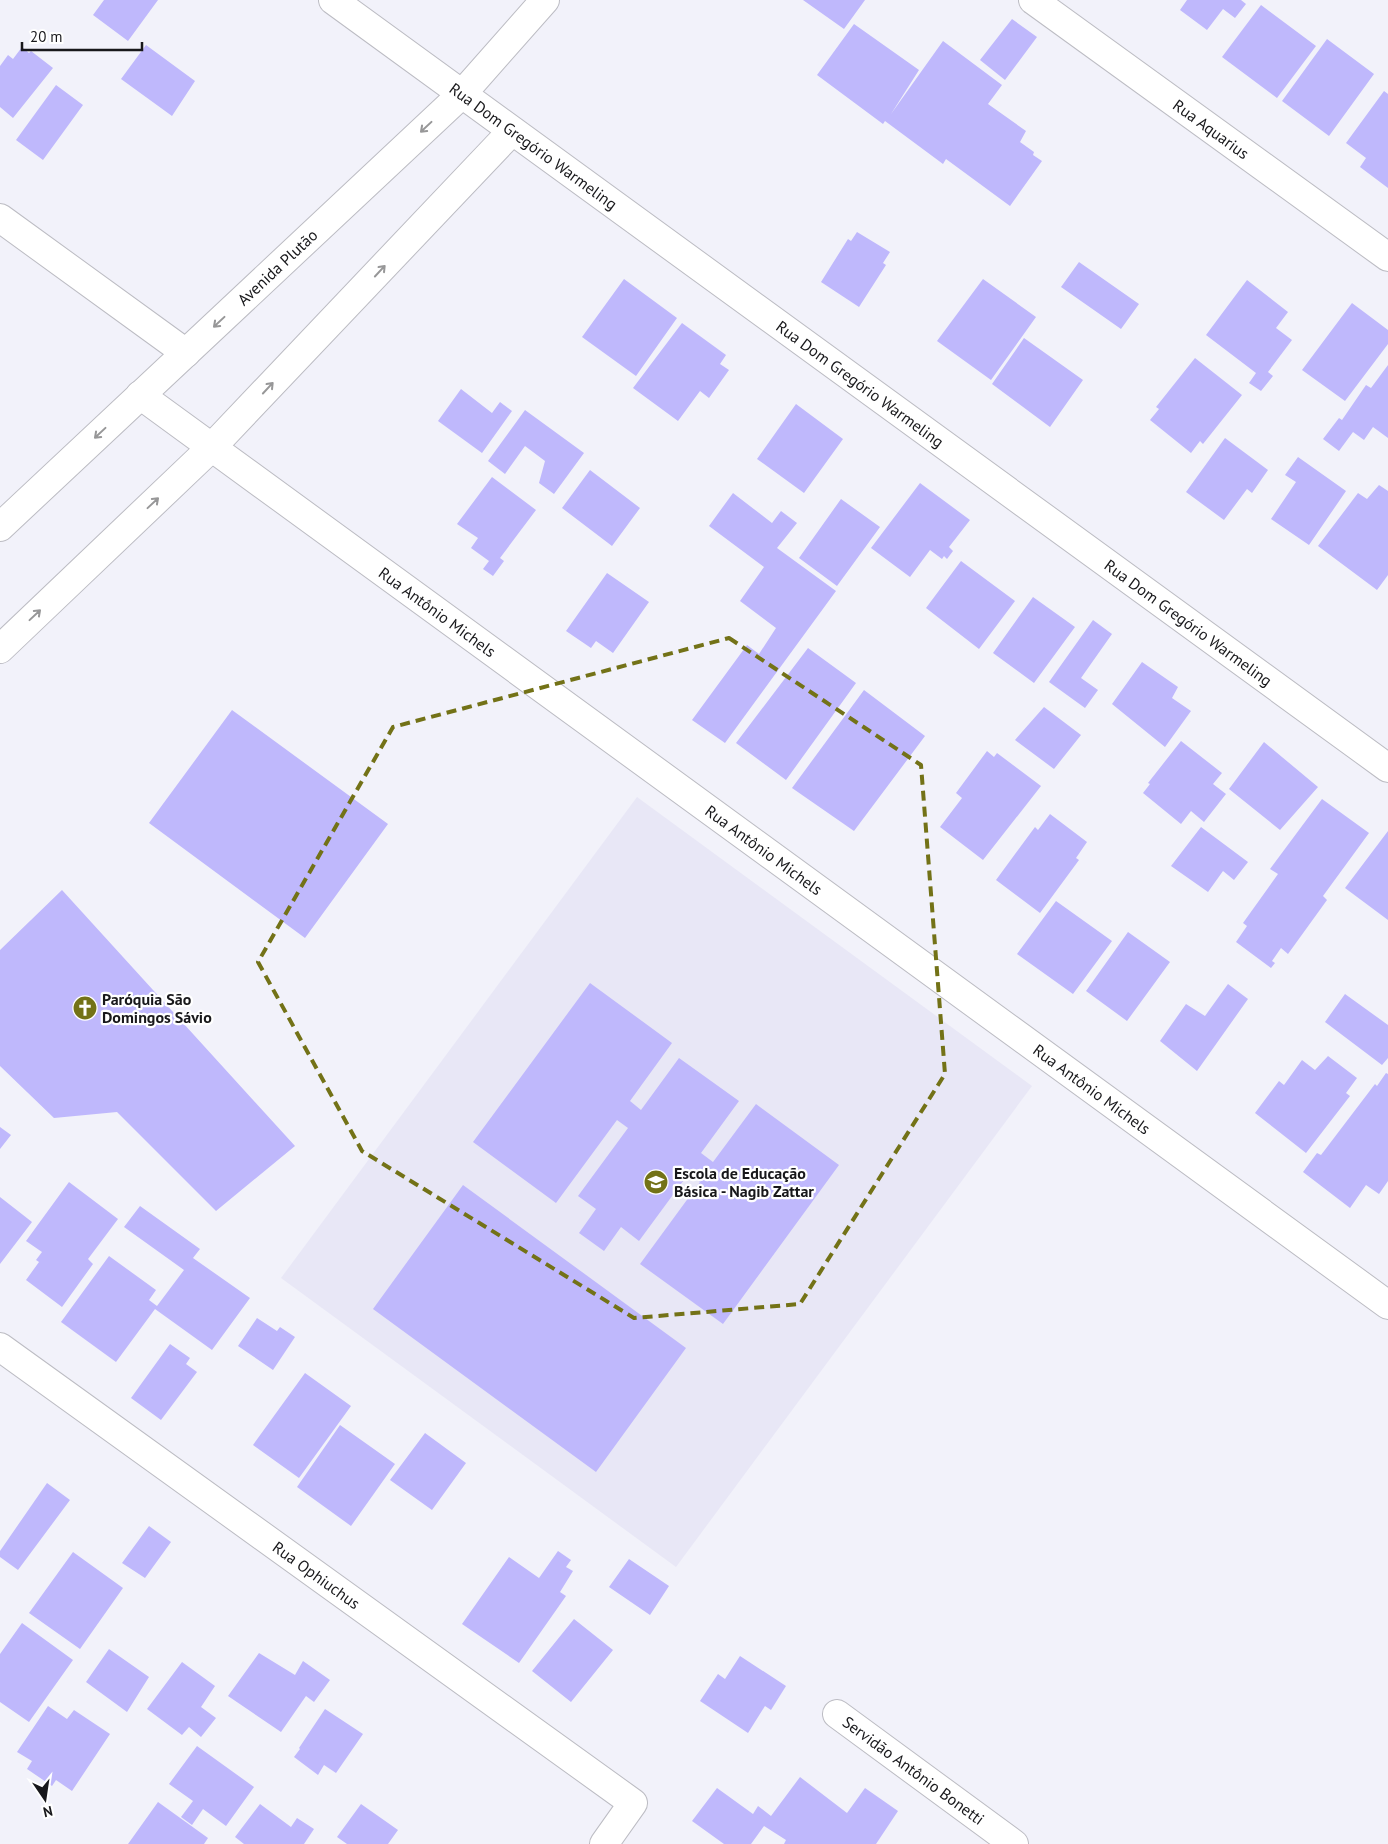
<svg xmlns="http://www.w3.org/2000/svg" width="1388" height="1844" font-family="'PT Sans',sans-serif">
  <style>
    .built { fill: #e8e7f6 }
    .building { fill: #bfb8fc }
    .lines { fill: none; stroke-linecap: round; stroke-linejoin: round }
    .minor-casing { stroke: #bcbcc3; stroke-width: 30 }
    .minor { stroke: #fff; stroke-width: 28 }
    .oneway { stroke: #979798 }
    .marked { fill: none; stroke: #737217; stroke-width: 4; stroke-dasharray: 10 6; stroke-linejoin: round }
    .labels { text-anchor: middle; dominant-baseline: central; stroke-width: 4.5; stroke-linejoin: round; paint-order: stroke }
    .street-label { font-size: 16px; fill: #18181b; stroke: #fff }
    .poi-label { font-size: 16px; font-weight: bold; fill: #18181b; stroke: #fff; text-anchor: start }
  </style>
  <rect width="100%" height="100%" fill="#f2f2fa"/>
  <path class="built" d="M 637,797 L 1032,1086 L 676,1567 L 281,1278 Z"/>
  <path class="building" d="M 104,0 L 158,0 L 128,41 L 93,15 Z
    M 803,0 L 865,0 L 844,29 Z
    M 1187,0 L 1241,0 L 1246,4 L 1235,18 L 1223,9 L 1207,30 L 1180,10 Z
    M 1261,5 L 1316,46 L 1277,98 L 1222,57 Z
    M 1012,19 L 1037,37 L 1005,80 L 980,60 Z
    M 854,24 L 919,70 L 891,114 L 943,41 L 1002,85 L 988,104 L 1026,131 L 1020,142 L 1034,152 L 1033,155 L 1042,161 L 1010,206 L 946,159 L 943,164 L 885,121 L 883,124 L 817,75 Z
    M 1327,39 L 1374,74 L 1329,136 L 1282,101 Z
    M 146,45 L 195,81 L 172,116 L 121,79 Z
    M 22,47 L 29,53 L 31,51 L 53,68 L 13,118 L 0,107 L 0,66 L 8,55 L 13,59 Z
    M 56,85 L 83,105 L 43,160 L 16,140 Z
    M 1384,91 L 1388,94 L 1388,188 L 1360,167 L 1366,158 L 1346,143 Z
    M 857,232 L 890,252 L 883,263 L 886,265 L 859,307 L 821,282 L 848,239 L 851,241 Z
    M 1079,262 L 1139,304 L 1121,329 L 1061,287 Z
    M 624,279 L 677,318 L 636,376 L 582,337 Z
    M 983,279 L 1036,317 L 991,380 L 937,341 Z
    M 1247,280 L 1288,312 L 1276,328 L 1292,340 L 1268,372 L 1273,376 L 1261,391 L 1249,383 L 1256,373 L 1206,335 Z
    M 1352,303 L 1388,330 L 1388,344 L 1345,401 L 1302,370 Z
    M 682,323 L 726,355 L 720,364 L 729,370 L 709,398 L 700,391 L 678,421 L 633,388 Z
    M 1024,338 L 1083,380 L 1050,427 L 992,384 Z
    M 1195,358 L 1242,395 L 1203,444 L 1200,441 L 1191,453 L 1150,420 L 1159,409 L 1156,407 Z
    M 1388,365 L 1388,438 L 1373,427 L 1364,440 L 1353,432 L 1339,451 L 1323,439 L 1339,418 L 1342,420 L 1366,385 L 1371,388 Z
    M 461,389 L 492,413 L 500,402 L 512,411 L 482,453 L 438,421 Z
    M 796,404 L 843,439 L 804,493 L 757,459 Z
    M 525,410 L 584,453 L 554,494 L 539,483 L 545,461 L 525,446 L 505,474 L 488,461 Z
    M 1225,438 L 1268,470 L 1252,493 L 1247,489 L 1224,520 L 1186,492 Z
    M 1298,457 L 1346,491 L 1309,545 L 1271,519 L 1296,482 L 1285,475 Z
    M 590,470 L 640,508 L 612,546 L 562,508 Z
    M 492,477 L 536,510 L 500,558 L 504,561 L 493,576 L 483,569 L 489,561 L 471,548 L 478,538 L 457,524 Z
    M 920,483 L 970,520 L 949,547 L 953,551 L 947,559 L 944,556 L 942,559 L 930,550 L 910,577 L 871,548 Z
    M 1379,485 L 1388,491 L 1388,575 L 1377,590 L 1318,546 L 1358,493 L 1367,499 Z
    M 733,493 L 772,523 L 781,511 L 797,523 L 777,548 L 836,591 L 725,743 L 692,720 L 747,645 L 759,654 L 776,628 L 740,601 L 764,567 L 709,526 Z
    M 841,499 L 880,527 L 837,586 L 799,558 Z
    M 961,561 L 1015,601 L 979,649 L 926,608 Z
    M 607,573 L 649,602 L 613,653 L 596,641 L 591,648 L 566,631 Z
    M 1033,597 L 1075,627 L 1034,683 L 993,653 Z
    M 1093,620 L 1112,634 L 1081,678 L 1098,690 L 1085,708 L 1049,682 Z
    M 808,648 L 856,683 L 786,780 L 736,743 Z
    M 1142,662 L 1178,687 L 1172,698 L 1191,711 L 1165,747 L 1112,704 Z
    M 864,690 L 925,736 L 854,831 L 792,788 Z
    M 1044,707 L 1081,735 L 1054,769 L 1015,740 Z
    M 232,710 L 388,824 L 305,938 L 149,823 Z
    M 1181,741 L 1222,773 L 1213,784 L 1226,794 L 1204,822 L 1191,811 L 1181,824 L 1143,793 L 1150,784 L 1148,783 Z
    M 1264,742 L 1318,787 L 1280,830 L 1229,789 Z
    M 987,751 L 994,757 L 997,753 L 1041,786 L 983,860 L 940,827 L 962,798 L 956,793 Z
    M 1322,799 L 1369,833 L 1323,896 L 1327,900 L 1288,954 L 1281,948 L 1272,961 L 1275,963 L 1271,968 L 1236,942 L 1247,926 L 1243,923 L 1278,874 L 1270,869 Z
    M 1050,814 L 1087,842 L 1076,858 L 1079,860 L 1040,913 L 996,880 L 1035,827 L 1038,830 Z
    M 1201,827 L 1248,862 L 1234,880 L 1223,871 L 1208,892 L 1171,866 Z
    M 1388,831 L 1388,920 L 1345,888 Z
    M 62,890 L 295,1146 L 216,1211 L 117,1112 L 54,1118 L 0,1066 L 0,950 Z
    M 1056,901 L 1112,941 L 1073,994 L 1017,954 Z
    M 1128,932 L 1170,962 L 1127,1021 L 1086,991 Z
    M 590,983 L 672,1043 L 630,1101 L 641,1110 L 679,1058 L 739,1101 L 701,1153 L 713,1162 L 756,1104 L 839,1165 L 723,1324 L 640,1264 L 700,1182 L 689,1173 L 639,1241 L 621,1227 L 604,1251 L 579,1233 L 596,1209 L 578,1196 L 628,1128 L 617,1120 L 556,1203 L 473,1142 Z
    M 1228,984 L 1248,999 L 1197,1071 L 1160,1041 L 1186,1004 L 1205,1016 Z
    M 1345,994 L 1388,1025 L 1388,1058 L 1382,1065 L 1325,1022 Z
    M 1328,1056 L 1357,1078 L 1346,1093 L 1350,1096 L 1306,1153 L 1255,1113 L 1279,1081 L 1284,1085 L 1302,1060 L 1315,1070 Z
    M 1386,1073 L 1388,1074 L 1388,1181 L 1379,1194 L 1366,1185 L 1350,1208 L 1303,1172 L 1317,1153 L 1321,1155 L 1375,1084 L 1377,1086 Z
    M 0,1127 L 11,1135 L 0,1149 Z
    M 69,1182 L 118,1219 L 88,1259 L 93,1264 L 62,1307 L 26,1280 L 39,1262 L 36,1260 L 42,1252 L 26,1241 Z
    M 463,1185 L 686,1348 L 596,1472 L 373,1309 Z
    M 0,1197 L 32,1222 L 0,1264 Z
    M 140,1206 L 200,1249 L 193,1258 L 250,1298 L 212,1350 L 155,1309 L 116,1362 L 61,1322 L 109,1256 L 156,1290 L 149,1300 L 157,1306 L 184,1270 L 124,1227 Z
    M 257,1318 L 277,1331 L 280,1327 L 295,1337 L 273,1370 L 238,1346 Z
    M 170,1344 L 190,1358 L 186,1364 L 197,1372 L 161,1420 L 131,1398 Z
    M 305,1373 L 351,1406 L 299,1478 L 253,1445 Z
    M 340,1425 L 395,1464 L 351,1526 L 297,1487 Z
    M 425,1433 L 466,1463 L 432,1510 L 390,1480 Z
    M 47,1483 L 70,1500 L 18,1570 L 0,1557 L 0,1551 Z
    M 149,1526 L 171,1542 L 145,1578 L 122,1563 Z
    M 558,1551 L 571,1560 L 566,1567 L 573,1571 L 560,1592 L 566,1596 L 519,1663 L 462,1624 L 509,1557 L 539,1578 Z
    M 73,1552 L 123,1588 L 80,1649 L 29,1613 Z
    M 629,1559 L 669,1586 L 650,1615 L 609,1587 Z
    M 574,1619 L 613,1650 L 571,1702 L 532,1671 Z
    M 22,1623 L 73,1660 L 29,1722 L 0,1702 L 0,1654 Z
    M 109,1649 L 149,1677 L 127,1712 L 86,1682 Z
    M 259,1653 L 295,1675 L 303,1661 L 330,1680 L 314,1702 L 306,1696 L 281,1732 L 228,1696 Z
    M 740,1656 L 786,1686 L 771,1710 L 765,1706 L 748,1733 L 700,1701 L 718,1674 L 725,1679 Z
    M 182,1662 L 215,1686 L 201,1707 L 216,1718 L 201,1737 L 189,1727 L 182,1735 L 147,1709 Z
    M 48,1706 L 67,1719 L 74,1710 L 110,1734 L 72,1791 L 56,1780 L 52,1786 L 27,1769 L 32,1761 L 17,1752 Z
    M 325,1709 L 363,1734 L 336,1773 L 324,1765 L 318,1775 L 294,1757 L 300,1749 L 299,1748 Z
    M 197,1746 L 254,1787 L 226,1826 L 203,1809 L 192,1825 L 181,1817 L 193,1801 L 169,1784 Z
    M 800,1777 L 847,1813 L 865,1788 L 898,1811 L 876,1844 L 784,1844 L 786,1840 L 764,1826 L 751,1844 L 724,1844 L 692,1821 L 717,1788 L 753,1814 L 758,1806 L 771,1816 Z
    M 158,1802 L 208,1838 L 204,1844 L 128,1844 Z
    M 260,1804 L 291,1827 L 297,1818 L 314,1829 L 304,1844 L 244,1844 L 235,1837 Z
    M 361,1804 L 398,1830 L 388,1844 L 347,1844 L 337,1837 Z"/>
  <g class="lines">
    <defs>
      <g id="minor">
        <path id="s1" d="M 333,0 L 1388,768"/>
        <path id="s2" d="M 1033,0 L 1388,257"/>
        <path d="M 0,218 L 186,353"/>
        <path id="s3" d="M 140,395 L 1388,1305"/>
        <path id="s4" d="M 0,527 L 462,94 L 545,0"/>
        <path d="M 0,649 L 212,447 L 512,131"/>
        <path id="s5" d="M 0,1347 L 633,1803 L 604,1844"/>
        <path id="s6" d="M 837,1714 L 1014,1844"/>
      </g>
    </defs>
    <use href="#minor" class="minor-casing"/>
    <use href="#minor" class="minor"/>
  </g>
  <defs><path id="oneway-shaft" d="M-6 0H5M1.5-3L5.5 0L1.5 3" fill="none" stroke-width="1.6" stroke-linecap="round" stroke-linejoin="round" transform="scale(1.25)"/></defs>
  <g class="oneway">
    <use href="#oneway-shaft" transform="translate(426 127) rotate(137)"/>
    <use href="#oneway-shaft" transform="translate(380 271) rotate(-47)"/>
    <use href="#oneway-shaft" transform="translate(219 322) rotate(137)"/>
    <use href="#oneway-shaft" transform="translate(268 388) rotate(-47)"/>
    <use href="#oneway-shaft" transform="translate(100 433) rotate(137)"/>
    <use href="#oneway-shaft" transform="translate(153 503) rotate(-43)"/>
    <use href="#oneway-shaft" transform="translate(35 615) rotate(-43)"/>
  </g>
  <path class="marked" d="M 729,638 L 921,765 L 945,1074 L 800,1304 L 634,1318 L 362,1151 L 258,962 L 393,727 Z"/>
  <defs>
    <symbol id="church-disc" viewBox="-11 -11 22 22"><circle r="9.5" fill="#737217" stroke="#fff"/><path d="M-1.2-6h2.4v3.5h3.3v2.4h-3.3V6h-2.4V-.1h-3.3v-2.4h3.3Z" fill="#fff"/></symbol>
    <symbol id="school-disc" viewBox="-11 -11 22 22"><circle r="9.5" fill="#737217" stroke="#fff"/><path d="M0-5L7-2L0 1L-7-2ZM-4 1L0 2.5L4 1V4Q0 6-4 4Z" fill="#fff"/></symbol>
  </defs>
  <g fill-rule="evenodd">
    <use href="#church-disc" x="71" y="994" width="28" height="28"/>
    <use href="#school-disc" x="642" y="1168" width="28" height="28"/>
  </g>
  <g class="labels">
    <g class="street-label">
      <text stroke="none"><textPath href="#s2" startOffset="220">Rua Aquarius</textPath></text>
      <text stroke="none"><textPath href="#s1" startOffset="248">Rua Dom Gregório Warmeling</textPath></text>
      <text stroke="none"><textPath href="#s4" startOffset="380">Avenida Plutão</textPath></text>
      <text stroke="none"><textPath href="#s1" startOffset="652">Rua Dom Gregório Warmeling</textPath></text>
      <text stroke="none"><textPath href="#s3" startOffset="368">Rua Antônio Michels</textPath></text>
      <text stroke="none"><textPath href="#s1" startOffset="1058">Rua Dom Gregório Warmeling</textPath></text>
      <text stroke="none"><textPath href="#s3" startOffset="772">Rua Antônio Michels</textPath></text>
      <text stroke="none"><textPath href="#s3" startOffset="1178">Rua Antônio Michels</textPath></text>
      <text stroke="none"><textPath href="#s5" startOffset="390">Rua Ophiuchus</textPath></text>
      <text stroke="none"><textPath href="#s6" startOffset="95">Servidão Antônio Bonetti</textPath></text>
    </g>
    <g class="poi-label">
      <text x="102" y="999">Paróquia São<tspan x="102" dy="18">Domingos Sávio</tspan></text>
      <text x="674" y="1173">Escola de Educação<tspan x="674" dy="18">Básica - Nagib Zattar</tspan></text>
    </g>
  </g>
  <g transform="translate(45 1799) rotate(167)" stroke="#ffffff" stroke-width="4" paint-order="stroke">
  <path d="M0-4L9 19L0 12L-9 19Z" fill="#18181b"/>
  <text y="-8" font-size="14" font-weight="bold" text-anchor="middle" fill="#18181b">N</text>
  </g>
  <path d="M22 42v8h120v-8" fill="none" stroke="#18181b" stroke-width="2.5"/>
  <text x="30" y="42" font-size="15" fill="#18181b" stroke="#ffffff" stroke-width="4" paint-order="stroke">20 m</text>
</svg>
